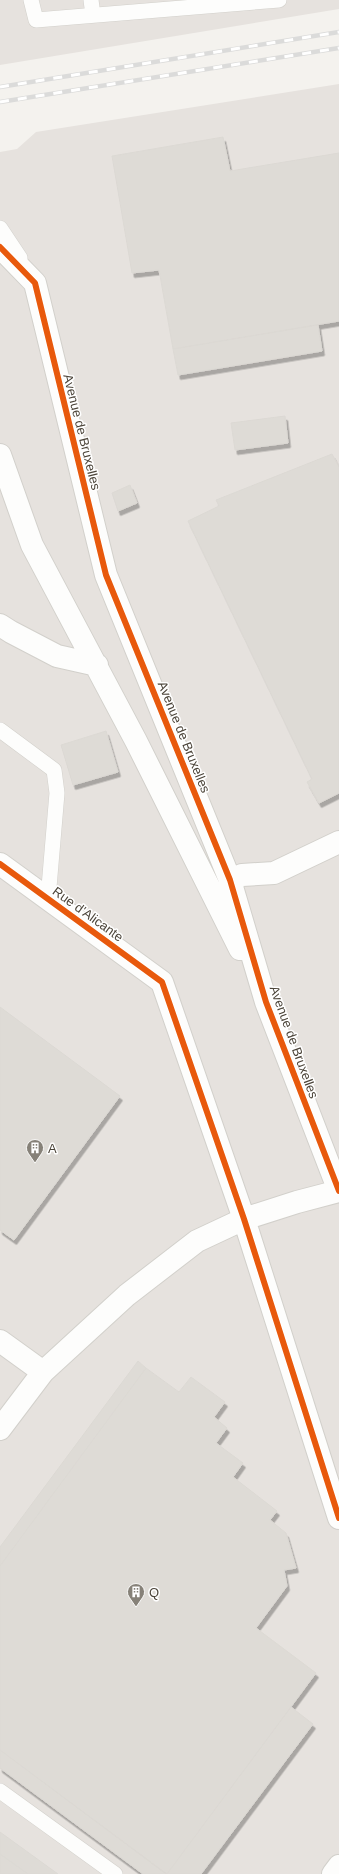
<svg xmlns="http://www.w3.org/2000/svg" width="339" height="1874" font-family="Arial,sans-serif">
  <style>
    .industrial { fill: #e6e2de }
    .building { fill: #dedbd6; stroke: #dcd9d4; filter: url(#shadow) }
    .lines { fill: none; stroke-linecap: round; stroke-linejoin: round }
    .service-casing { stroke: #d2d0cb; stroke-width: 16 }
    .minor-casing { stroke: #d2d0cb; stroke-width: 24 }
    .service { stroke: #fdfdfc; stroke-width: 15 }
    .minor { stroke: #fdfdfc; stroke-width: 22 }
    .rail-casing { stroke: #dbdbda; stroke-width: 4.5 }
    .rail { stroke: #fff; stroke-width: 3; stroke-dasharray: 9; stroke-linecap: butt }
    .cycleway-casing { stroke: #fff; stroke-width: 8 }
    .cycleway { stroke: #e8590c; stroke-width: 6 }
    .labels { text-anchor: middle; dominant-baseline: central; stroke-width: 3; stroke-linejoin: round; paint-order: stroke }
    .street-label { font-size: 13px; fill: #4b4439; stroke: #fff }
    .poi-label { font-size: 13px; fill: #4b4439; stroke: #fff; text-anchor: start }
  </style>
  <defs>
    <filter id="shadow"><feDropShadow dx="2.5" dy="4.5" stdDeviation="0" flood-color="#0004"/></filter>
  </defs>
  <rect width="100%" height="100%" fill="#f4f2ee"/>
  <path class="industrial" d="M 0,0 L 339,0 L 339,9 L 0,65 Z
    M 339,84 L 339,1874 L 0,1874 L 0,152 L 17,149 L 36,132 Z"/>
  <path class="building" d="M 223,137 L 230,171 L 339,153 L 339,321 L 173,349 L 159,270 L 132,273 L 112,156 Z
    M 318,325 L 322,351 L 178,375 L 173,349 Z
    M 285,416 L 288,443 L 235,450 L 231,423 Z
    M 332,454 L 339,467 L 339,793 L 319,803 L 307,782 L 312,779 L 188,521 L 219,506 L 216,500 Z
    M 130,485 L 137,503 L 118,511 L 112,493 Z
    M 106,731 L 118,772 L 73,785 L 61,745 Z
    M 0,1007 L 120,1096 L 14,1240 L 0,1230 Z
    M 138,1361 L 146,1368 L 0,1566 L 0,1547 Z
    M 146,1368 L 179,1392 L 191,1377 L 225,1402 L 214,1417 L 227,1428 L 216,1443 L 243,1463 L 233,1477 L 277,1511 L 270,1520 L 286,1533 L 296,1568 L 284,1570 L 287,1586 L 256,1628 L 316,1673 L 167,1874 L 0,1750 L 0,1566 Z
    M 291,1707 L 313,1724 L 201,1874 L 167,1874 Z
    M 0,1750 L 166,1874 L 143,1874 L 0,1768 Z
    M 0,1832 L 58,1874 L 28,1874 L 0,1854 Z
    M 0,1854 L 28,1874 L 0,1874 Z"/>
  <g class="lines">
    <defs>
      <path id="service" d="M 31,0 L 36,20 L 279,0
        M 91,0 L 93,15
        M 0,228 L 20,258
        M 0,730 L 54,770 L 57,793 L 48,899
        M 0,1791 L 115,1874"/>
      <path id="minor" d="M 0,247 L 35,283 L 106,575 L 230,880 L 266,1002 L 339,1191
        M 0,455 L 32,545 L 136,741 L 240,949
        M 0,625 L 11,632 L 57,656 L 97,665
        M 0,864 L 162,982 L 244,1219 L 339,1518
        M 230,880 L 242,875 L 274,873 L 339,842
        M 0,1341 L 43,1372
        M 0,1429 L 43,1372 L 127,1295 L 197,1241 L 244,1219 L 297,1202 L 339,1191
        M 333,1874 L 339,1866"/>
    </defs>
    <use href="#service" class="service-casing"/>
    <use href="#minor" class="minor-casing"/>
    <use href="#service" class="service"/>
    <use href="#minor" class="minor"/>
    <defs>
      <path id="rail" d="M 0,87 L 339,32
        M 0,102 L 339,48"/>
    </defs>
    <use href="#rail" class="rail-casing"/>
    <use href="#rail" class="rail"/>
    <defs>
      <path id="cycleway" d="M 0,247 L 35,283 L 106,575 L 230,880 L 266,1002 L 339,1191
        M 0,864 L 162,982 L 244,1219 L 339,1518"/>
    </defs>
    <use href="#cycleway" class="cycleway-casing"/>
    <use href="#cycleway" class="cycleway"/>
  </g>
  <defs>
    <symbol id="building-pin" viewBox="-11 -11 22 30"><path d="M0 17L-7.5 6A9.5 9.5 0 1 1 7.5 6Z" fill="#868178" stroke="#fff"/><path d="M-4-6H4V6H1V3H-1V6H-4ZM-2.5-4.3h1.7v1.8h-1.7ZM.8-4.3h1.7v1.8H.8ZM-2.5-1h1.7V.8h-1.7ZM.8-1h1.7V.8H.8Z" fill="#fff"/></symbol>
  </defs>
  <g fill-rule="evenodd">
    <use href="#building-pin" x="25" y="1138" width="20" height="27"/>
    <use href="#building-pin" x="126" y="1582" width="20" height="27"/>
  </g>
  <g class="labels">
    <g class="street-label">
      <text transform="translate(82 432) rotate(76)">Avenue de Bruxelles</text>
      <text transform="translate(184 737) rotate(68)">Avenue de Bruxelles</text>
      <text transform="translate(88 914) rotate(36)">Rue d'Alicante</text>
      <text transform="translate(294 1042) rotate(70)">Avenue de Bruxelles</text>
    </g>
    <g class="poi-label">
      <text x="48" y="1148">A</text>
      <text x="149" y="1592">Q</text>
    </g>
  </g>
</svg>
